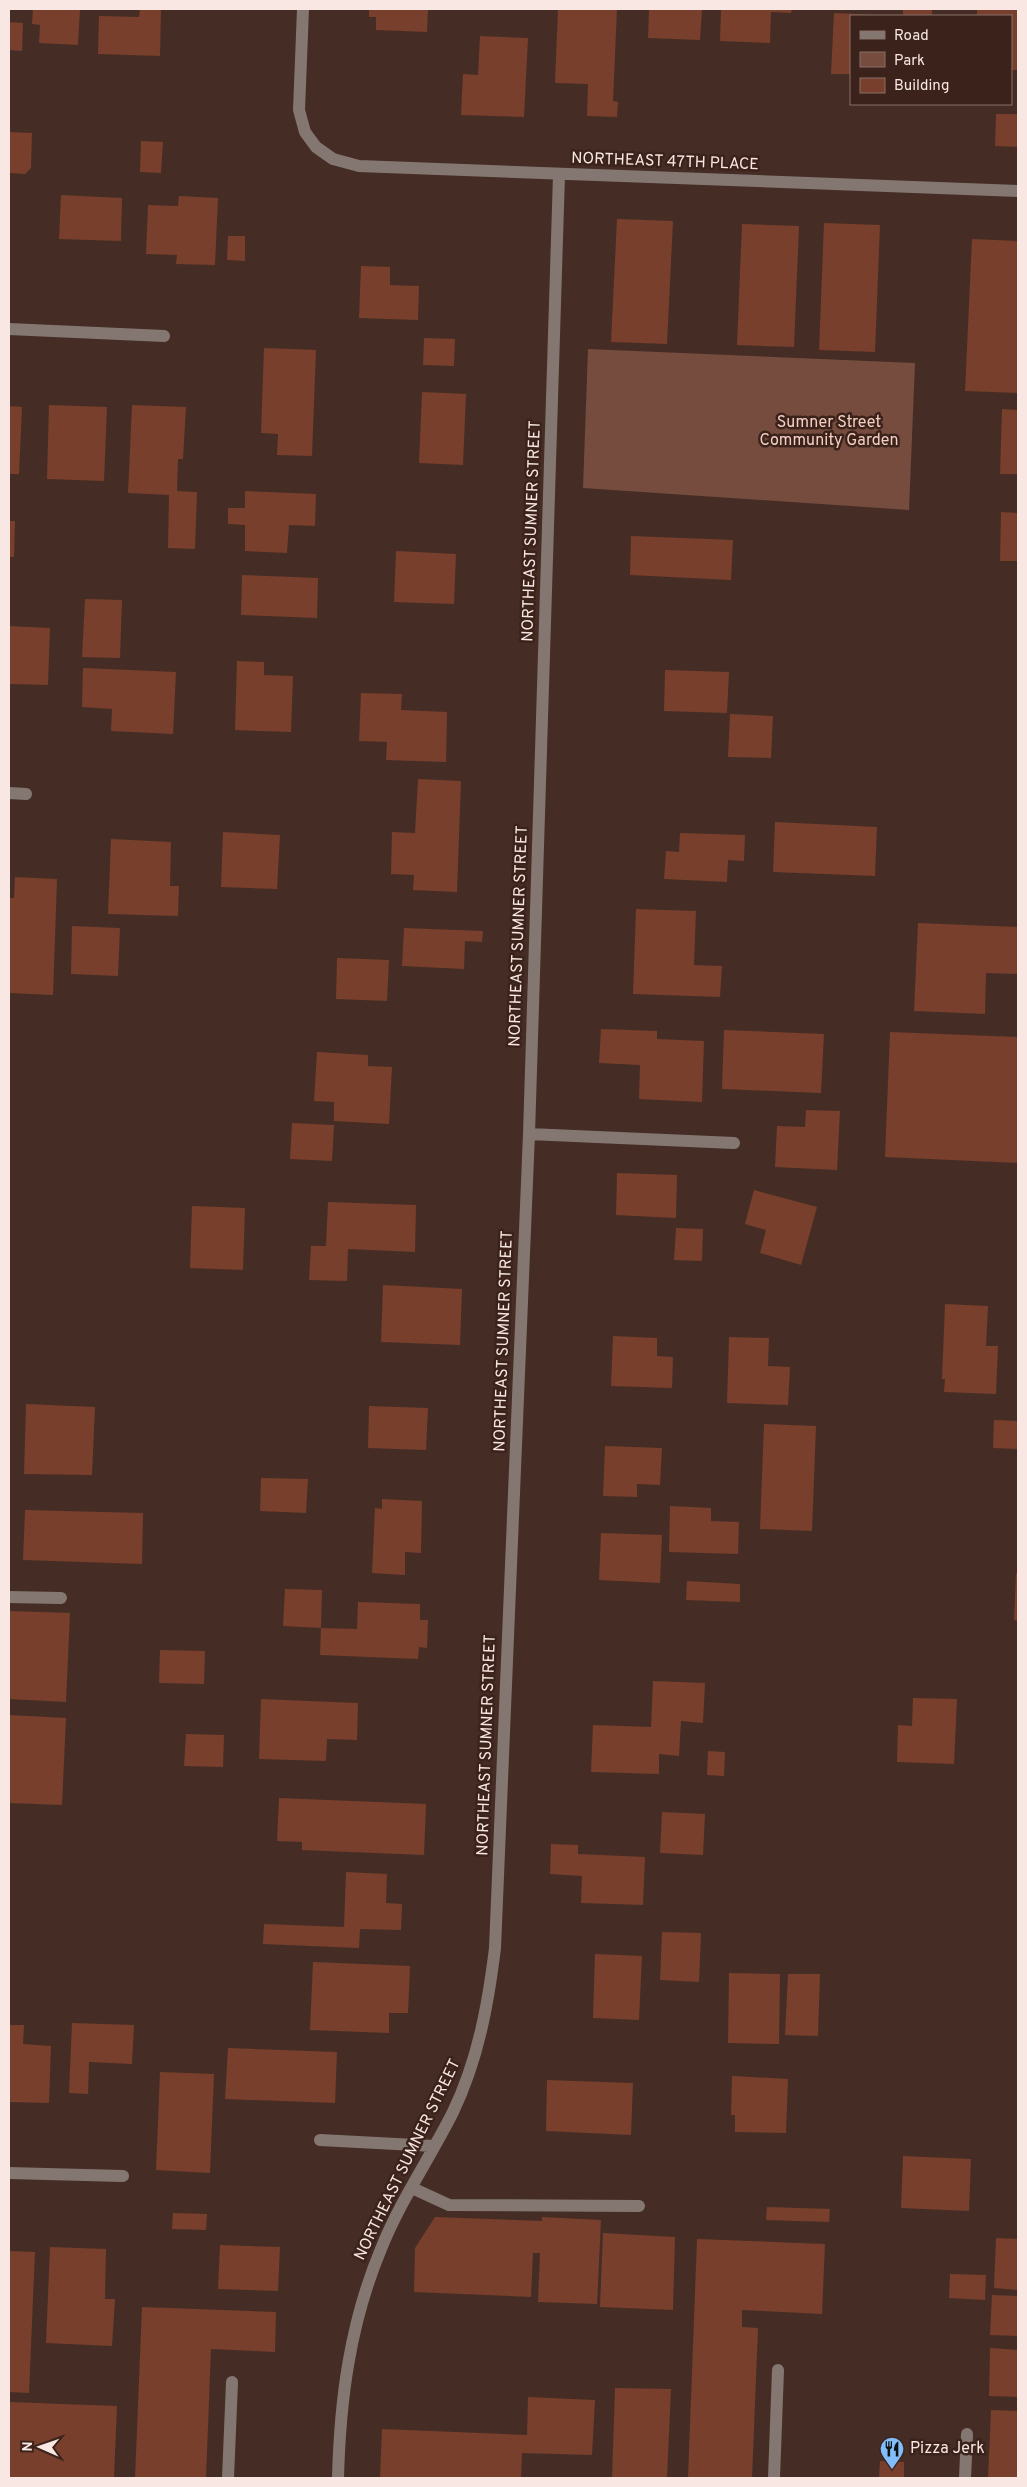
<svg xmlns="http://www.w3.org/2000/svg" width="1027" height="2487" font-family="Overpass,sans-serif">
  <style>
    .green { fill: #754c3e }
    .building { fill: #783f2c }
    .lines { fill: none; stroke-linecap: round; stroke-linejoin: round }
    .minor { stroke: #847772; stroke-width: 12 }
    .labels { text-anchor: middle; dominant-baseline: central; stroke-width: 5; stroke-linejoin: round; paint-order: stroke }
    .street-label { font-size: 16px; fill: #f8e7e2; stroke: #3b231b }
    .park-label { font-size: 16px; fill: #f4cec2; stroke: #3b231b }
    .poi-label { font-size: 16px; fill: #f8e7e2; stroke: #3b231b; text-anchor: start }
  </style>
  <rect width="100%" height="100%" fill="#452d25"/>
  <path class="green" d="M 588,349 L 915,363 L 909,510 L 583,488 Z"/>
  <path class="building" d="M 33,9 L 80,9 L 78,45 L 39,43 L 40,25 L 32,24 Z
    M 140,9 L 161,9 L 160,56 L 98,54 L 99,16 L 139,17 Z
    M 369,9 L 428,9 L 427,32 L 376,30 L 376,17 L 369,17 Z
    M 558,9 L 617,9 L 613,101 L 618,102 L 617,117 L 587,116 L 588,84 L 555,83 Z
    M 649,9 L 702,9 L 700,40 L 648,38 Z
    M 721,9 L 792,9 L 791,13 L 771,12 L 770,43 L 720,41 Z
    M 903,9 L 932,9 L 932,16 L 903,16 Z
    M 977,9 L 1018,9 L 1018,70 L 1011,70 L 1011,16 L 977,16 Z
    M 834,13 L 877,15 L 851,16 L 851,74 L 831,74 Z
    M 9,22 L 23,23 L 22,51 L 9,50 Z
    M 480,36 L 528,38 L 524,117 L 461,115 L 463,74 L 478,75 Z
    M 996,114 L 1018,114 L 1018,147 L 995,146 Z
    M 9,132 L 32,133 L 31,168 L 25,174 L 9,173 Z
    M 141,141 L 163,142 L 161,173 L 140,172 Z
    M 61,195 L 122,198 L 121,241 L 59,239 Z
    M 179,196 L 218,198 L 215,265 L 176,264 L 177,255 L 146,254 L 148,205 L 178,206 Z
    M 617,219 L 673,221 L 667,344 L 611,342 Z
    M 824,223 L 880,225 L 875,352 L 819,350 Z
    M 742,224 L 799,226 L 794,347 L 737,345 Z
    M 228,236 L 245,236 L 245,261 L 227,260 Z
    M 972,239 L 1018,241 L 1018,393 L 965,391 Z
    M 361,266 L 390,267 L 390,285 L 419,286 L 418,320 L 359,318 Z
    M 424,338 L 455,339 L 454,366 L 423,365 Z
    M 264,348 L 316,350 L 312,456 L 277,455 L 278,434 L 261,433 Z
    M 422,392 L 466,394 L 463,465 L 419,463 Z
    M 49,405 L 107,407 L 104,481 L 47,479 Z
    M 132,405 L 186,407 L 183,459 L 178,459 L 177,491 L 197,492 L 195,549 L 168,548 L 169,495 L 128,493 Z
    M 9,406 L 22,407 L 19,474 L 9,474 Z
    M 1002,409 L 1018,410 L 1018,474 L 1000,474 Z
    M 245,491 L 316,494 L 315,526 L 289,525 L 287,553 L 245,551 L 245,525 L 228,524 L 228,508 L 245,508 Z
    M 1001,512 L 1018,513 L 1018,561 L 1000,561 Z
    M 9,521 L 15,521 L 14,557 L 9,557 Z
    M 631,536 L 733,540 L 731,580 L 630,575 Z
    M 396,551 L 456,554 L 454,604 L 394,602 Z
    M 242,575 L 318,578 L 317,618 L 241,615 Z
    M 85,599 L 122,600 L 120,658 L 82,657 Z
    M 9,626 L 50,628 L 48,685 L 9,684 Z
    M 237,661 L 264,662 L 264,675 L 293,676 L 291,732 L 235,730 Z
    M 83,668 L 176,672 L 173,734 L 111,731 L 112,709 L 82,707 Z
    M 665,670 L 729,672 L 727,713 L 664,711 Z
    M 361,693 L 402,694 L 401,710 L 447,712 L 446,762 L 386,760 L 387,742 L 359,741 Z
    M 730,714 L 773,716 L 771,758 L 728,757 Z
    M 418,779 L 461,781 L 457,892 L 413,890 L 414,875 L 391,874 L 392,832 L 415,833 Z
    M 775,822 L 877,827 L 875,876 L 773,872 Z
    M 223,832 L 280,835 L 277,889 L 221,887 Z
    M 680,833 L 745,835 L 744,861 L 728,860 L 727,882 L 664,879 L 666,851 L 679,852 Z
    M 111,839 L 171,842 L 170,886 L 179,886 L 178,916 L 108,914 Z
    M 15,877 L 57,879 L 53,995 L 9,993 L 9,898 L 14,898 Z
    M 636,909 L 696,911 L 694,965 L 722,966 L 720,997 L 633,994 Z
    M 918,923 L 1018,927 L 1018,974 L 986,973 L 985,1014 L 914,1011 Z
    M 72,926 L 120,928 L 118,976 L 71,974 Z
    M 404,928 L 483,931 L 482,942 L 465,941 L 464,969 L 402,966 Z
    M 337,958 L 389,960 L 387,1001 L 336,999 Z
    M 601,1029 L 657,1031 L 657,1039 L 704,1041 L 702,1102 L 639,1099 L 640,1065 L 599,1063 Z
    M 724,1030 L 824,1034 L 821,1093 L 722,1089 Z
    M 890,1032 L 1018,1037 L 1018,1163 L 885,1157 Z
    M 317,1052 L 368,1055 L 368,1066 L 392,1067 L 389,1124 L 334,1121 L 334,1102 L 314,1101 Z
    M 806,1110 L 840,1111 L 837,1170 L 775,1167 L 777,1126 L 805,1127 Z
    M 292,1123 L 334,1125 L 332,1161 L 290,1159 Z
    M 617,1173 L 677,1175 L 676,1218 L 616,1215 Z
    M 754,1190 L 817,1207 L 801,1265 L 760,1253 L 766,1230 L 745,1224 Z
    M 328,1202 L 416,1205 L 415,1252 L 348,1249 L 347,1281 L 309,1280 L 311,1246 L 326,1246 Z
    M 192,1206 L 245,1208 L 243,1270 L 190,1268 Z
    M 676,1228 L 703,1229 L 702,1261 L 674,1260 Z
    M 383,1285 L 462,1289 L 460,1345 L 381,1342 Z
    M 945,1304 L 988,1306 L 986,1346 L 998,1346 L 996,1394 L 944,1392 L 945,1379 L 942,1379 Z
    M 613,1336 L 657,1338 L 657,1356 L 673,1357 L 672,1388 L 611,1386 Z
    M 729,1337 L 769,1338 L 768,1366 L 790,1367 L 788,1405 L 727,1403 Z
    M 26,1404 L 95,1407 L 92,1475 L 24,1474 Z
    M 369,1406 L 428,1408 L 426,1450 L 368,1448 Z
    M 994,1420 L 1018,1421 L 1018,1449 L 993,1448 Z
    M 764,1424 L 816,1426 L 812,1531 L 760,1529 Z
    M 605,1446 L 662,1448 L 660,1485 L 637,1484 L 637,1497 L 603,1496 Z
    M 261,1478 L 308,1479 L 306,1513 L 260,1511 Z
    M 382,1499 L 422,1501 L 421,1553 L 405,1552 L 405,1575 L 372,1573 L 375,1508 L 382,1509 Z
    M 670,1506 L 711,1508 L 711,1521 L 739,1522 L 738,1554 L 669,1552 Z
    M 25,1510 L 143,1513 L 142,1564 L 23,1560 Z
    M 601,1533 L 662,1535 L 660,1583 L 599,1580 Z
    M 1016,1573 L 1018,1573 L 1018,1621 L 1014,1620 Z
    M 687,1581 L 740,1584 L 740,1602 L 686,1600 Z
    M 285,1589 L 322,1590 L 321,1628 L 283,1626 Z
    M 358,1602 L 420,1604 L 420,1620 L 428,1620 L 427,1648 L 419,1647 L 418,1659 L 320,1655 L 321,1628 L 357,1629 Z
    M 10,1611 L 70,1613 L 66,1702 L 9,1699 Z
    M 160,1650 L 205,1651 L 204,1684 L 159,1683 Z
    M 653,1681 L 705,1683 L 703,1723 L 681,1721 L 679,1756 L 659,1754 L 659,1774 L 591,1772 L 593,1725 L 651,1727 Z
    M 913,1698 L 957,1699 L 954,1764 L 897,1762 L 898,1725 L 912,1726 Z
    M 261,1699 L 358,1703 L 357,1740 L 327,1739 L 326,1761 L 259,1759 Z
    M 9,1715 L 66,1718 L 62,1805 L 9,1803 Z
    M 186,1734 L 224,1735 L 223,1767 L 184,1766 Z
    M 708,1751 L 725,1752 L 724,1776 L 707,1775 Z
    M 279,1798 L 426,1804 L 424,1855 L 302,1850 L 302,1842 L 277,1841 Z
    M 662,1812 L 705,1814 L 703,1855 L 660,1853 Z
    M 551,1844 L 578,1845 L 578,1854 L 645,1857 L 643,1905 L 581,1903 L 582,1876 L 550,1874 Z
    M 346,1872 L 387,1874 L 386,1903 L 402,1904 L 401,1930 L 360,1929 L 359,1948 L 263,1944 L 264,1924 L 344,1927 Z
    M 662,1932 L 701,1933 L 699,1982 L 660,1980 Z
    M 595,1954 L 642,1956 L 639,2020 L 593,2018 Z
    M 313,1962 L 410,1966 L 408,2013 L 389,2013 L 389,2033 L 310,2030 Z
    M 729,1973 L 780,1974 L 779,2044 L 728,2043 Z
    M 788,1974 L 820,1974 L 818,2036 L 785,2035 Z
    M 72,2023 L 134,2025 L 132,2064 L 89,2062 L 88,2094 L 69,2093 Z
    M 9,2025 L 24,2025 L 23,2044 L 51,2046 L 49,2103 L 9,2102 Z
    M 228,2048 L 337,2052 L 335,2103 L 225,2099 Z
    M 160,2072 L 214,2074 L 210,2173 L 156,2170 Z
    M 732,2076 L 788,2079 L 786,2133 L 735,2132 L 735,2115 L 731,2115 Z
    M 547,2080 L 633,2083 L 631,2135 L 546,2131 Z
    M 903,2156 L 971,2159 L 969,2211 L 901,2208 Z
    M 767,2207 L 830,2209 L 829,2222 L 766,2220 Z
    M 173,2213 L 207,2214 L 206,2230 L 172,2229 Z
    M 435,2217 L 542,2221 L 542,2217 L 601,2220 L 597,2304 L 538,2302 L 540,2253 L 533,2253 L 531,2297 L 414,2292 L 415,2248 Z
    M 603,2233 L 675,2237 L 673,2310 L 600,2307 Z
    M 996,2238 L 1018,2239 L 1018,2290 L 994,2288 Z
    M 697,2239 L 825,2244 L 822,2314 L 742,2310 L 742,2327 L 758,2328 L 752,2478 L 688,2478 Z
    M 220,2245 L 280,2247 L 278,2291 L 218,2289 Z
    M 50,2247 L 106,2249 L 105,2299 L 115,2299 L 112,2346 L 46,2343 Z
    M 9,2251 L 35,2252 L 29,2393 L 9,2392 Z
    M 950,2274 L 986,2275 L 985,2300 L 949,2298 Z
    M 992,2295 L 1018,2296 L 1018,2336 L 990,2335 Z
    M 142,2307 L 276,2312 L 275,2352 L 211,2349 L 206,2478 L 135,2478 Z
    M 990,2348 L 1018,2350 L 1018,2397 L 989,2396 Z
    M 615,2388 L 671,2389 L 667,2478 L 612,2478 Z
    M 528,2397 L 595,2400 L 592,2455 L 522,2453 L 521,2478 L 380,2478 L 382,2429 L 527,2435 Z
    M 9,2402 L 117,2406 L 114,2478 L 9,2478 Z
    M 991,2410 L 1018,2411 L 1018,2478 L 988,2478 Z
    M 880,2461 L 904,2462 L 904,2478 L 879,2478 Z"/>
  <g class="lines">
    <path class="minor" d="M 303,9 L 299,110 L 305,132 L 316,147 L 333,159 L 359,166 L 1018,191
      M 9,329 L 164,336
      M 9,793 L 26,794
      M 529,1134 L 734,1143
      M 9,1597 L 61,1598
      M 320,2140 L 434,2146
      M 9,2173 L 123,2176
      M 412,2188 L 449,2205 L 639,2206
      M 228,2478 L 232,2382
      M 338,2478 C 340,2399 350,2323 381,2249 C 400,2201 430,2158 453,2112 C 478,2060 488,2005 495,1948 L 529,1134 L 559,175
      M 774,2478 L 778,2370
      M 965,2478 L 967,2434"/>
  </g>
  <defs>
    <symbol id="restaurant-pin" viewBox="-11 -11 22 30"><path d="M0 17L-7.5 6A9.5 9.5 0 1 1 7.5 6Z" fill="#80bdfa" stroke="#3b231b"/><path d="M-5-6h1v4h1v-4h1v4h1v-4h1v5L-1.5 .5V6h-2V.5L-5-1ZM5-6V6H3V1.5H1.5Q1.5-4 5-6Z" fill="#111"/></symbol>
  </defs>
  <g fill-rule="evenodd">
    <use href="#restaurant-pin" x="878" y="2435" width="28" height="38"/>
  </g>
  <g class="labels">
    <g class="street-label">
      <text transform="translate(665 162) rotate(2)">NORTHEAST 47TH PLACE</text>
      <text transform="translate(532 531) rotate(-88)">NORTHEAST SUMNER STREET</text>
      <text transform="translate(519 936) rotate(-88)">NORTHEAST SUMNER STREET</text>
      <text transform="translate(504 1341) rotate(-88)">NORTHEAST SUMNER STREET</text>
      <text transform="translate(487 1745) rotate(-88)">NORTHEAST SUMNER STREET</text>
      <text transform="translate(408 2160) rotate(-64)">NORTHEAST SUMNER STREET</text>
    </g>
    <g class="park-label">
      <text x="829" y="423">Sumner Street<tspan x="829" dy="18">Community Garden</tspan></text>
    </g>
    <g class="poi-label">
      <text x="910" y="2449">Pizza Jerk</text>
    </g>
  </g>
  <rect width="1027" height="2487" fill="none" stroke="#f8e7e2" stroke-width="20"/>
  <rect x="850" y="15" width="162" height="90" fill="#3b231b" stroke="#87716b"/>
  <rect x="860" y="31" width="25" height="8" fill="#847772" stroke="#87716b"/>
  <text x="894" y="40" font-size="15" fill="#f8e7e2">Road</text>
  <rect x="860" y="52" width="25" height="15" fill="#754c3e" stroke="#87716b"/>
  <text x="894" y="65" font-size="15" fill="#f8e7e2">Park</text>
  <rect x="860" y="78" width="25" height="15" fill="#783f2c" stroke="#87716b"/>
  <text x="894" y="90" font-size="15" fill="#f8e7e2">Building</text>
  <g transform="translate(40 2447) rotate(272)" stroke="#3b231b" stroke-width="4" paint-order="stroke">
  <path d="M0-4L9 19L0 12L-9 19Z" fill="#f8e7e2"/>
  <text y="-8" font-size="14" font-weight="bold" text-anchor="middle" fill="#f8e7e2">N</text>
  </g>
</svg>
